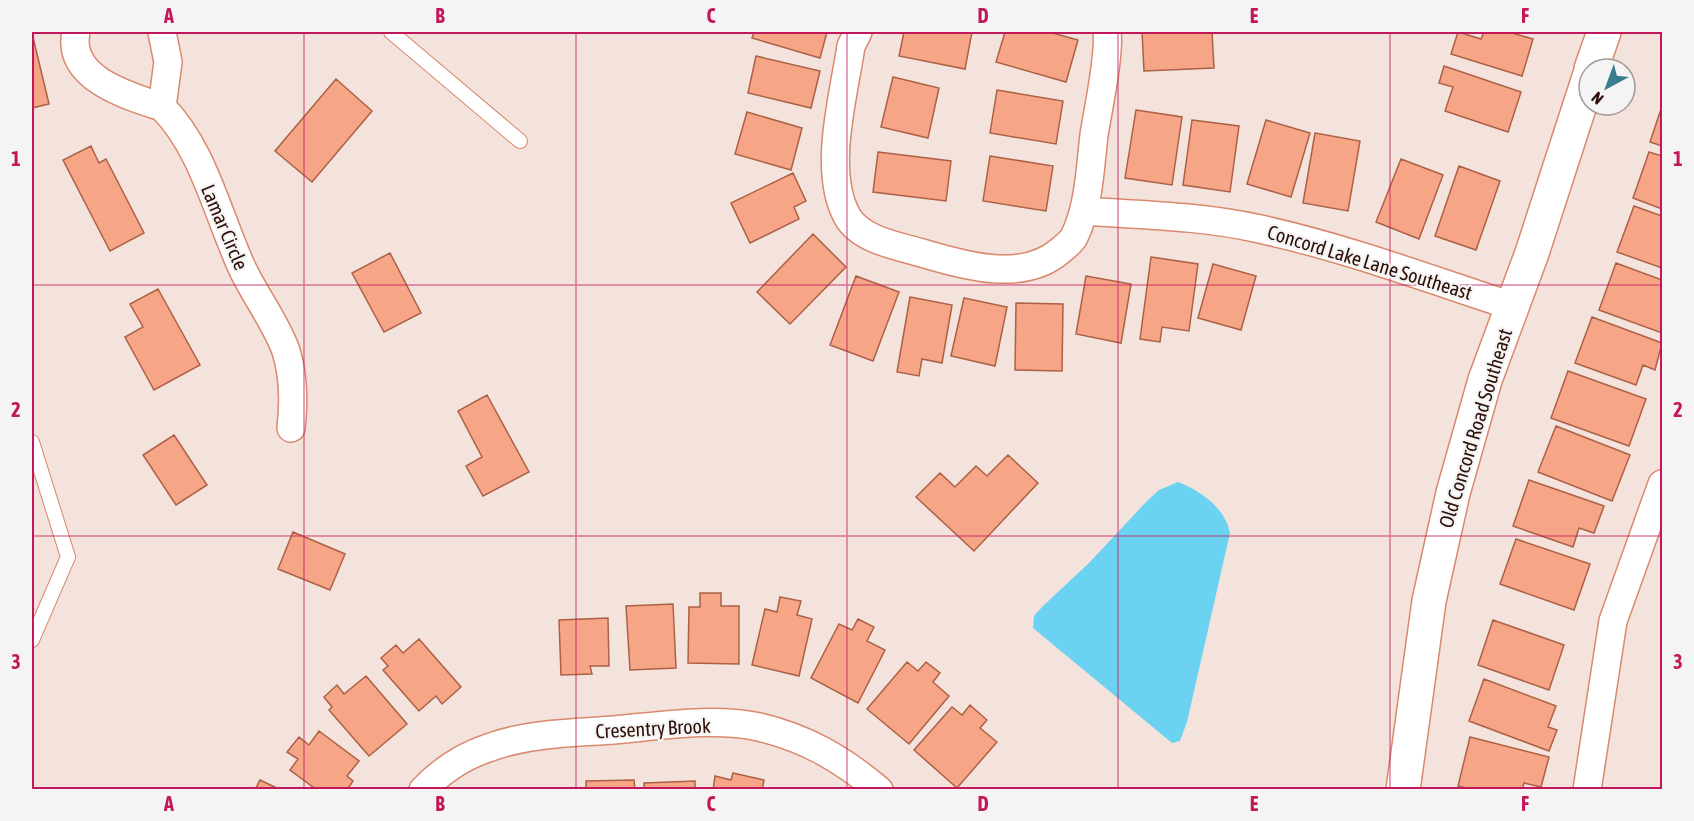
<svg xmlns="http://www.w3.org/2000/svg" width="1694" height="821" font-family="'Asap Condensed',sans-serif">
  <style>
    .water { fill: #6cd2f1 }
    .building { fill: #f7a587; stroke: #ac6145; stroke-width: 1.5 }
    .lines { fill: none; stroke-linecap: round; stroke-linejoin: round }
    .lane-casing { stroke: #d9896d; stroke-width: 16 }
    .street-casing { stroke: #d9896d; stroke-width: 30 }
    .secondary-casing { stroke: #d9896d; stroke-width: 36 }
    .lane { stroke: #fff; stroke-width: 14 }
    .street { stroke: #fff; stroke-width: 27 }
    .secondary { stroke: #fff; stroke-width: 33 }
    .grid { fill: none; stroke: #c2185b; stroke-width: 1.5; stroke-opacity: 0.55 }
    .labels { text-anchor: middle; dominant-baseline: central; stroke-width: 4.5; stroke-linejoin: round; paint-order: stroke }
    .street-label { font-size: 20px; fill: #2d0f05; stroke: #f4f4f4 }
    .neatline { fill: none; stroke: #c2185b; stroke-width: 2 }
    .grid-label { font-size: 20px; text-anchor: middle; font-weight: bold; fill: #c2185b }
  </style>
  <rect width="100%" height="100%" fill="#f4e2dc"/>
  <path class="water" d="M 1178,482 C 1201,491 1225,508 1230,533 L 1187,722 L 1180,741 L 1172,743 L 1033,628 L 1034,616 L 1043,606 L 1089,563 L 1147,501 L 1159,490 Z"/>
  <path class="building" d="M 754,32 L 827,32 L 820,58 L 752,38 Z
    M 904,32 L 972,32 L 965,69 L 899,56 Z
    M 1005,32 L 1049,32 L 1078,40 L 1066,82 L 996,62 Z
    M 1142,32 L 1212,32 L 1214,68 L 1144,71 Z
    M 1458,32 L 1481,39 L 1484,32 L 1509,32 L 1533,39 L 1522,76 L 1451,54 Z
    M 32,33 L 49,104 L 32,108 Z
    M 756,56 L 820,71 L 811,108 L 748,93 Z
    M 1444,66 L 1521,92 L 1508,132 L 1445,111 L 1453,87 L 1439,83 Z
    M 893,77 L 939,88 L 928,138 L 881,127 Z
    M 336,79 L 372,111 L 312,182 L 275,151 Z
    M 997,90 L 1063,101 L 1056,144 L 990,133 Z
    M 1662,106 L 1662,146 L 1650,142 Z
    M 1136,110 L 1182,117 L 1172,185 L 1125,178 Z
    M 747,112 L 802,128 L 791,170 L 735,154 Z
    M 1192,120 L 1239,126 L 1230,192 L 1183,185 Z
    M 1266,120 L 1310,133 L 1291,197 L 1247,184 Z
    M 1315,133 L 1360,141 L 1348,211 L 1303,203 Z
    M 91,146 L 99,163 L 106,159 L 144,233 L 110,251 L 63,160 Z
    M 878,152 L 951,161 L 946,201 L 873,192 Z
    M 1649,152 L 1662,156 L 1662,209 L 1633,198 Z
    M 990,156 L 1053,166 L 1046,211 L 983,201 Z
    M 1401,159 L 1443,175 L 1419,239 L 1376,222 Z
    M 1459,166 L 1500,181 L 1476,250 L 1435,236 Z
    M 793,173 L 806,201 L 794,207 L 799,219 L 750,243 L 731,203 Z
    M 1634,206 L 1662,216 L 1662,268 L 1617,252 Z
    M 813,234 L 846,267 L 790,324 L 757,292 Z
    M 390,253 L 421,313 L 384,332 L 352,273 Z
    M 1151,257 L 1198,264 L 1189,331 L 1162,327 L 1160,342 L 1140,339 Z
    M 1616,263 L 1662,280 L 1662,333 L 1599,310 Z
    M 1213,264 L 1256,276 L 1241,330 L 1198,318 Z
    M 856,276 L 899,292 L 873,361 L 830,345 Z
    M 1086,276 L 1131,284 L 1121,343 L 1076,334 Z
    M 158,289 L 200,365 L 154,390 L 125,337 L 143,327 L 130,304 Z
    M 910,297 L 952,305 L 942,363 L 922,359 L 919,376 L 897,372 Z
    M 964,298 L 1007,307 L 995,366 L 951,356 Z
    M 1016,303 L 1063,304 L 1062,371 L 1015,370 Z
    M 1592,317 L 1662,343 L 1655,370 L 1643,365 L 1636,385 L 1575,363 Z
    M 1568,371 L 1646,399 L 1629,446 L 1551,418 Z
    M 487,395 L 529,472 L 483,496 L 466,466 L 482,457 L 458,411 Z
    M 1556,426 L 1630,455 L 1612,501 L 1538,472 Z
    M 174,435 L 207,485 L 176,505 L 143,455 Z
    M 1008,455 L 1038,483 L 974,551 L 916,497 L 940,473 L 955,487 L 976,466 L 987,476 Z
    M 1529,480 L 1604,506 L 1594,533 L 1579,528 L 1573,547 L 1513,526 Z
    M 293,532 L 345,554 L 330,590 L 278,569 Z
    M 1516,539 L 1590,564 L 1574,610 L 1500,584 Z
    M 700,593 L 721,593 L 721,606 L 739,606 L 739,664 L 688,663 L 689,607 L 700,607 Z
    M 780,597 L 801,601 L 797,615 L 812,619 L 799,676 L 752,665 L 765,609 L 777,612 Z
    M 673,604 L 676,668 L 630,670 L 626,606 Z
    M 608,618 L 609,666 L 590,666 L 592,674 L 561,675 L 559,620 Z
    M 858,619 L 874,627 L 867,641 L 885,650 L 858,703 L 811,678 L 839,624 L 852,630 Z
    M 1493,620 L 1564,645 L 1549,690 L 1478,665 Z
    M 419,639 L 461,687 L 442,704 L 436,696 L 419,711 L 383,670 L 388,666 L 381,658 L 396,645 L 403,653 Z
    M 907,662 L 918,671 L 926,662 L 940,673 L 933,682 L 949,696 L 909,744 L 867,709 Z
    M 366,676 L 407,724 L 369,756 L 329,710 L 332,707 L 324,697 L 337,685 L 344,694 Z
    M 1484,679 L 1556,706 L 1548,727 L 1557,730 L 1549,751 L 1469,721 Z
    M 970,705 L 987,720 L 980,728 L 997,742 L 957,788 L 914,750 L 952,707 L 962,715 Z
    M 319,731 L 359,761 L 347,776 L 353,781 L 347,790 L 317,790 L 290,770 L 298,759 L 287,752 L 299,737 L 309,745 Z
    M 1470,737 L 1549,757 L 1541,787 L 1524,783 L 1522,790 L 1474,790 L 1458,786 Z
    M 733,773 L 764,780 L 762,790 L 713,790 L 715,776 L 731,780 Z
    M 260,780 L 281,790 L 255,790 Z
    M 634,780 L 635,790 L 586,790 L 586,781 Z
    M 695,781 L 695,790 L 644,790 L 644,783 Z"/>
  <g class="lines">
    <defs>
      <path id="lane" d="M 391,32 L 520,141
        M 32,442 L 68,557 L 32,640"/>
      <path id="street" d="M 76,32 C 66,79 129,96 162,107
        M 162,32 L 168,62 L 162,107 C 204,149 218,217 243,270 C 256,297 276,323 286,351 C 294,377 294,402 291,428
        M 858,32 L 851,46 C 844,95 822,170 847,216 C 860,240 898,246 922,253 C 965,266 1024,283 1061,250 C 1066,246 1071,242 1074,237 C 1089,207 1090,169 1094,135 C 1098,110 1110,54 1107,32
        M 1084,211 C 1143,215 1202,216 1260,229 C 1346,248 1429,279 1512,306
        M 423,790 C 441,771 464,756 488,748 C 528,733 572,733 614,730 C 659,726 715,717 759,727 C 806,738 842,759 879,790
        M 1587,790 L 1613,621 L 1662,484"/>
      <path id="secondary" d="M 1591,69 L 1604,32
        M 1403,790 L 1429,601 L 1453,493 L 1485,380 L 1532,253 L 1589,77"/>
    </defs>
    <use href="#lane" class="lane-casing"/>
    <use href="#street" class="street-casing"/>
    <use href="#secondary" class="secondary-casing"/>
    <use href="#lane" class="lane"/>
    <use href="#street" class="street"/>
    <use href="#secondary" class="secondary"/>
  </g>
  <path class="grid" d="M 304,32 L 304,790M 576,32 L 576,790M 847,32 L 847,790M 1118,32 L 1118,790M 1390,32 L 1390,790M 32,285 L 1662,285M 32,536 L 1662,536"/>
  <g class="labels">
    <g class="street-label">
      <text transform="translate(225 227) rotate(67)">Lamar Circle</text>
      <text transform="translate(1370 262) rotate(17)">Concord Lake Lane Southeast</text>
      <text transform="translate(1475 428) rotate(-73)">Old Concord Road Southeast</text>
      <text transform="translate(653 728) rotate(-3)">Cresentry Brook</text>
    </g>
  </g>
  <rect width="1694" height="821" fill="none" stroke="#f4f4f4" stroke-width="66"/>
  <g transform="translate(1607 87) rotate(221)"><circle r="28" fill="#f4f4f4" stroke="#a49894" stroke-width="1.5"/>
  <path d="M0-4.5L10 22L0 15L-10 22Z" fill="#3c7c90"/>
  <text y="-9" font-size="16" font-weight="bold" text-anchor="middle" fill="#2d0f05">N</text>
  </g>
  <rect x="33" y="33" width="1628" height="755" class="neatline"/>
  <g class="grid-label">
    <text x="169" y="23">A</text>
    <text x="440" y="23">B</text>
    <text x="711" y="23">C</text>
    <text x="983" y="23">D</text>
    <text x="1254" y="23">E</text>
    <text x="1525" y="23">F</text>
    <text x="16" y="166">1</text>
    <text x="1678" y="166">1</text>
    <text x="16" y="417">2</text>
    <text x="1678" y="417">2</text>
    <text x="16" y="669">3</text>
    <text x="1678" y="669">3</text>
    <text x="169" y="811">A</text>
    <text x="440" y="811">B</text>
    <text x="711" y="811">C</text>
    <text x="983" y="811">D</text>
    <text x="1254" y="811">E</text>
    <text x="1525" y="811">F</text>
  </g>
</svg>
